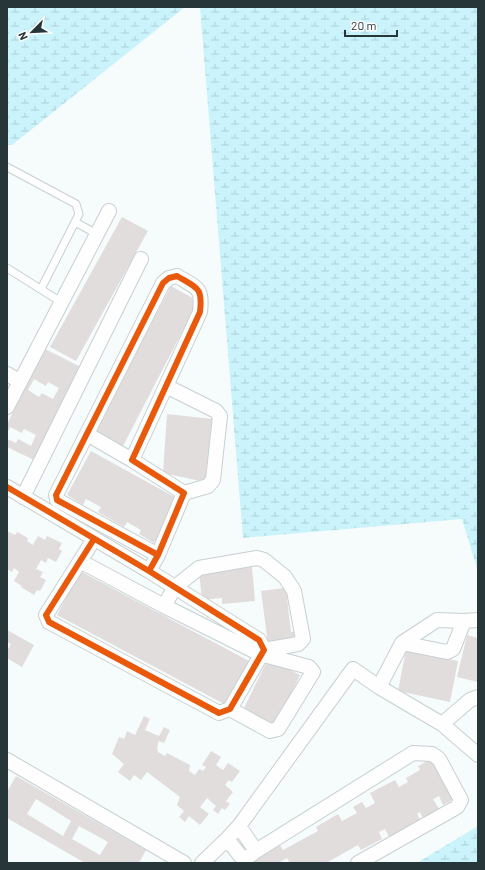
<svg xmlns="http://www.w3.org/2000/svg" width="485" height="870" font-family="Barlow,sans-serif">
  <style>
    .wetland { fill: url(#wetland-marsh) }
    .building { fill: #e2dddd; fill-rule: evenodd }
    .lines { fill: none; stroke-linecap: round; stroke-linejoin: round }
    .lane-casing { stroke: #c7d0d2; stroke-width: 9 }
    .street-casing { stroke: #c7d0d2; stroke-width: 16 }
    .lane { stroke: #fefeff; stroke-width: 7 }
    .street { stroke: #fefeff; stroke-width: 14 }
    .cycleway-casing { stroke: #fff; stroke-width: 8 }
    .cycleway { stroke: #e8590c; stroke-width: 6 }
  </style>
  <defs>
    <pattern id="wetland-marsh" width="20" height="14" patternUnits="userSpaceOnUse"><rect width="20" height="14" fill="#cbf3fb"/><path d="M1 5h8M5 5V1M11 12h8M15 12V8" fill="none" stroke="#aed1d8"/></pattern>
  </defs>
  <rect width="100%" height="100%" fill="#f6fbfc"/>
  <path class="wetland" d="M 7,7 L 185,7 L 12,145 L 7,145 Z
    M 200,7 L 478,7 L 478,572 L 462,519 L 243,538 Z
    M 478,826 L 478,863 L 417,863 Z"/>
  <path class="building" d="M 122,217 L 148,231 L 76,361 L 50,347 Z
    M 171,286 L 198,301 L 123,446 L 95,431 Z
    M 45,349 L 81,367 L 34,460 L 7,447 L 7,439 L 16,443 L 18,439 L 31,446 L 36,435 L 24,429 L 22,433 L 10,427 L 7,434 L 7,424 ZM 34,379 L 46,386 L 48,382 L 59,388 L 53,399 L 42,393 L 39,397 L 28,390 Z
    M 167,414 L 212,419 L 205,482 L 163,473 Z
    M 91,451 L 178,499 L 154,543 L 139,534 L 141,530 L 127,522 L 124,527 L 98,512 L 101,507 L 86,499 L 83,505 L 67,495 Z
    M 7,531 L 15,535 L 17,532 L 28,538 L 27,541 L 33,545 L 38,536 L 45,540 L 47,536 L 62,543 L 59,549 L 62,551 L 56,562 L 48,558 L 46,563 L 41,560 L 36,569 L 43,572 L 40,577 L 46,580 L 40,591 L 37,590 L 34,595 L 21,587 L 22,586 L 14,581 L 19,572 L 14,568 L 12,572 L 7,569 Z
    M 252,567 L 255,601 L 222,604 L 222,598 L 202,600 L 199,572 Z
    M 80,571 L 249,661 L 226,705 L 57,615 Z
    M 291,587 L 292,597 L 287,598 L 291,632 L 297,631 L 298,639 L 268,644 L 261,591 Z
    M 7,630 L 34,645 L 22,667 L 7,658 L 7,651 L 11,644 L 7,642 Z
    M 467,635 L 478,638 L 478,682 L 457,677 Z
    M 406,650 L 458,661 L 450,702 L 398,691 Z
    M 268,659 L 300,675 L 276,726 L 243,710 Z
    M 144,716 L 150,719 L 145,730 L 159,736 L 164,727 L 170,730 L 164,743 L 159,741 L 157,747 L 158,752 L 165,756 L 167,753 L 190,765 L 189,771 L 195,775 L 199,769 L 203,771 L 206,767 L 202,765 L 211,751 L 221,757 L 216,765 L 223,770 L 228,763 L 240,771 L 232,782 L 229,780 L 225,785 L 233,792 L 226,801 L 230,804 L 225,810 L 222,808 L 218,814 L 213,810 L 216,806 L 207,798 L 200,807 L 209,814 L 200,825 L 189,816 L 185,822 L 179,817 L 184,811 L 177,805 L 180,797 L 147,772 L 141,780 L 134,775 L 130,781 L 118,772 L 124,764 L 112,754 L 119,737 L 124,739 L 127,731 L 135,735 Z
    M 433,758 L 454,799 L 443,805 L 439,796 L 433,799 L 439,809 L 423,818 L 420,812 L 417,814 L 420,819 L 389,837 L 385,829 L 379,832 L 382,839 L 361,850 L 358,845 L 328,862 L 328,863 L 290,863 L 287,858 L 278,863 L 254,863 L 252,859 L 279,844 L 283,850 L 318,831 L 316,827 L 338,814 L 342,821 L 357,813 L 353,807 L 362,802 L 366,808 L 375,803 L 370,793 L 395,780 L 399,787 L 408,782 L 406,778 L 420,770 L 418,766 Z
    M 16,776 L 146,850 L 139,863 L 85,863 L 7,818 L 7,792 ZM 36,799 L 71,821 L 63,836 L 27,814 ZM 79,826 L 108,842 L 100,855 L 72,839 Z"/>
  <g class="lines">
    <defs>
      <path id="lane" d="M 7,167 L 76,204 L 79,214 L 75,222 L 97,234
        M 7,268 L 61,302
        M 41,289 L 75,222"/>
      <path id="street" d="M 7,374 L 19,381
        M 166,386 L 216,411 L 220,416 L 213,480 L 208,486 L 184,493
        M 7,407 L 109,211
        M 87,434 L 132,460
        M 7,487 L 149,571 L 259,640 L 264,650 L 230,709 L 219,713 L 49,622 L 46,615 L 94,539
        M 23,497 L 141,259
        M 80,561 L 164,606 L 260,654 L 309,667 L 313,672 L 278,729 L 270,731 L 230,709
        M 149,571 L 158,555 L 184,493 L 132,460 L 200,312 C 203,287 197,288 177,276 L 169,278 L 163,283 L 56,495 L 57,500 L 158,555
        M 164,606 L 175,587 L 199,568 L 257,558 L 264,560 L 285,577 L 294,591 L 303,639 L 298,644 L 264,650
        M 402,643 L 447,652 L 453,649 L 464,621
        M 379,687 L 402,643 L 437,620 L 464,621 L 478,620
        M 442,724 L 478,755
        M 7,760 L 184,863
        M 239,826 L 256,851
        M 227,839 L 246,863
        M 244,860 L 256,851 L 413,753 L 432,754 L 439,759 L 461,800 L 457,807 L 358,863
        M 202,863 L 227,839 L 239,826 L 353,669 L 379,687 L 442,724 L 470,700 L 478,697"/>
    </defs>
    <use href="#lane" class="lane-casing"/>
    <use href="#street" class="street-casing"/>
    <use href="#lane" class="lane"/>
    <use href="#street" class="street"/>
    <defs>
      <path id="cycleway" d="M 7,487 L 149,571 L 259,640 L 264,650 L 230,709 L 219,713 L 49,622 L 46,615 L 94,539
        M 149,571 L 158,555 L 184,493 L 132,460 L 200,312 C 203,287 197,288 177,276 L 169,278 L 163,283 L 56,495 L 57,500 L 158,555"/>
    </defs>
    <use href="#cycleway" class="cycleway-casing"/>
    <use href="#cycleway" class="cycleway"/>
  </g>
  <rect width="485" height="870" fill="none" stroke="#263639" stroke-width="16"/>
  <g transform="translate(32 32) rotate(246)" stroke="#ffffff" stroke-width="3" paint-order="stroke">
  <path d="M0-3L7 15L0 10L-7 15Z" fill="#263639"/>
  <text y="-6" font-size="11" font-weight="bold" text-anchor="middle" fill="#263639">N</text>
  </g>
  <path d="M345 30v6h52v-6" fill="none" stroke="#263639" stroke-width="2"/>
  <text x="351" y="30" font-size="12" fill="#263639" stroke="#ffffff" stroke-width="3" paint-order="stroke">20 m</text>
</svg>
